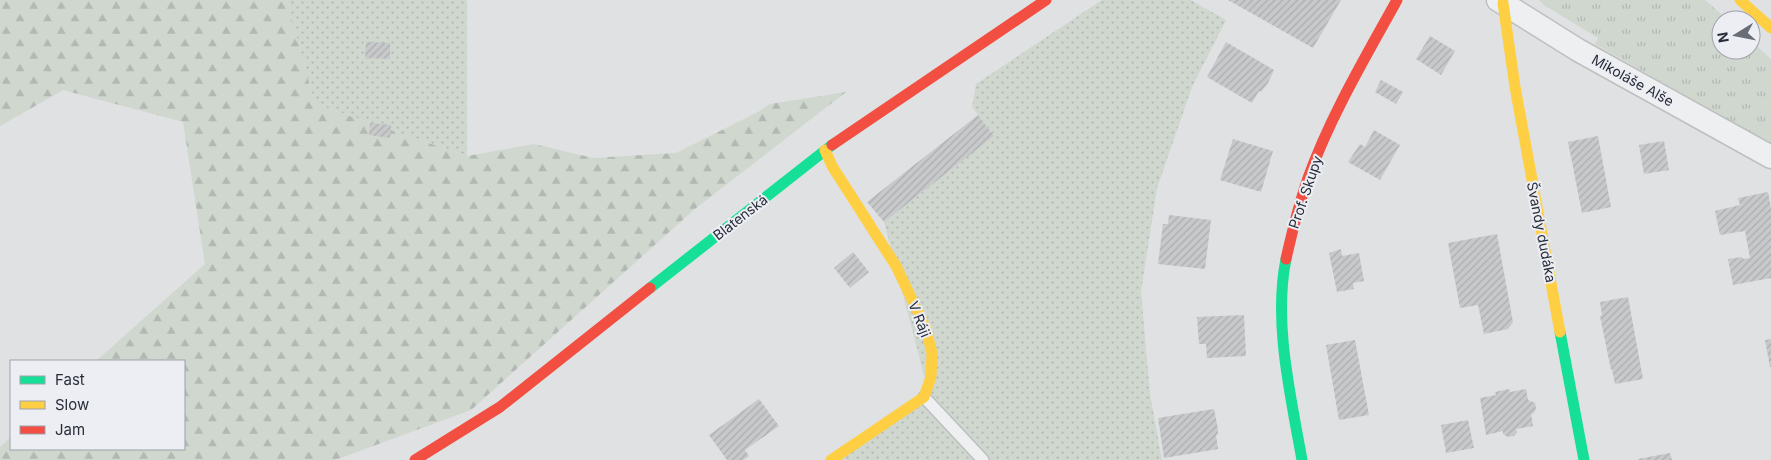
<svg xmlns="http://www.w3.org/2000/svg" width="1771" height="460" font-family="Inter,sans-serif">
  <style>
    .grass { fill: url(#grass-tufts) }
    .forest { fill: url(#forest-firs) }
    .garden { fill: url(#garden-dots) }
    .building { fill: url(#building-hatch) }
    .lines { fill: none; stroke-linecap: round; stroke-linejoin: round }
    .lane-casing { stroke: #bdbfc1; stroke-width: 14 }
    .street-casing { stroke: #bdbfc1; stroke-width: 25 }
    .lane { stroke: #eeeff0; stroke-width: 11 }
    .street { stroke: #eeeff0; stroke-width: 22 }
    .fast { stroke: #16e098; stroke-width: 11 }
    .slow { stroke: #ffcf43; stroke-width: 11 }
    .jam { stroke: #f24e42; stroke-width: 11 }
    .labels { text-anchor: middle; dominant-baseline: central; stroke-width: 4; stroke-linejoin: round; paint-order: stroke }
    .street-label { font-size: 14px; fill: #282d3a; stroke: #eceef3 }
  </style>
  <defs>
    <pattern id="grass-tufts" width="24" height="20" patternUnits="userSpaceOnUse" patternTransform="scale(1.25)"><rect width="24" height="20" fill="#cfd7cf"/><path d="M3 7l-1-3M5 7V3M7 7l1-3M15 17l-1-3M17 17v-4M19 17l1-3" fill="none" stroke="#b2b9b2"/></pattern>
    <pattern id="forest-firs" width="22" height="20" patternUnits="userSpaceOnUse" patternTransform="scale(1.25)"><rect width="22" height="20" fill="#cfd7cf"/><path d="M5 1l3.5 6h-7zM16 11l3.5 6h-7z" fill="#b2b9b2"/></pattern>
    <pattern id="garden-dots" width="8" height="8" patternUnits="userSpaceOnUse" patternTransform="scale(1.25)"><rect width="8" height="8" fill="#cfd7cf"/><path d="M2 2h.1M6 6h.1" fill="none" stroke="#b2b9b2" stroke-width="1.8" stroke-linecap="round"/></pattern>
    <pattern id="building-hatch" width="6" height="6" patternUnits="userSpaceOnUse" patternTransform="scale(1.25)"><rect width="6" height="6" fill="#c7c9cb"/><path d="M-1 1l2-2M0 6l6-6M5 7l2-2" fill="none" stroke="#abadaf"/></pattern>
  </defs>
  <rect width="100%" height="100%" fill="#dfe1e3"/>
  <path class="grass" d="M 1539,0 L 1705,0 L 1728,20 L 1721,20 L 1721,50 L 1751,50 L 1751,41 L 1771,59 L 1771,144 L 1595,44 L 1598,38 L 1544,5 Z"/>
  <path class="forest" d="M 0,0 L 287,0 L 315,104 L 467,156 L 534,144 L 593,158 L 676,153 L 758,112 L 770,104 L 846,92 L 696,208 L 471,410 L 335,460 L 0,460 L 0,447 L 11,437 L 11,449 L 184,449 L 184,361 L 96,361 L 205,264 L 183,122 L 63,90 L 0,126 Z"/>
  <path class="garden" d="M 287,0 L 467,0 L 467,156 L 315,104 Z
    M 1102,0 L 1191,0 L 1226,20 L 1192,87 L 1157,188 L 1141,292 L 1150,394 L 1162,460 L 841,460 L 929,394 L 884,222 L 994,136 L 972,107 L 976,84 Z"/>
  <path class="building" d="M 1228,0 L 1341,0 L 1313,48 Z
    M 1430,36 L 1455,51 L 1441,75 L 1416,59 Z
    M 366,42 L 390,43 L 390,59 L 365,58 Z
    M 1226,42 L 1274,70 L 1268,83 L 1261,92 L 1259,91 L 1252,103 L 1207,77 Z
    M 1381,80 L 1403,92 L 1396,104 L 1375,92 Z
    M 978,115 L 994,136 L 884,222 L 867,202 Z
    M 370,123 L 391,125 L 390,138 L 369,135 Z
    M 1374,130 L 1400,145 L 1380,180 L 1348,162 L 1360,144 L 1365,147 Z
    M 1598,136 L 1611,207 L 1582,213 L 1568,142 Z
    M 1233,139 L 1273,151 L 1261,192 L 1220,180 Z
    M 1664,141 L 1669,170 L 1644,174 L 1639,145 Z
    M 1768,192 L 1771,208 L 1771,278 L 1733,285 L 1728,259 L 1742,257 L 1743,259 L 1750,258 L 1745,231 L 1720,235 L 1715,211 L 1740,205 L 1738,198 Z
    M 1169,215 L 1211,220 L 1205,269 L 1158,264 L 1163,224 L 1168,224 Z
    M 1497,234 L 1513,322 L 1508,329 L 1484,334 L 1478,305 L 1460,308 L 1448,243 Z
    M 1341,249 L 1342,256 L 1359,253 L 1364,281 L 1353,283 L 1354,289 L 1337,292 L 1329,253 Z
    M 853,252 L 869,272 L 850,288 L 834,268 Z
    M 1628,297 L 1643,379 L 1615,384 L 1612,369 L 1611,370 L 1600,316 L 1602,315 L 1600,302 Z
    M 1244,315 L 1246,356 L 1207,358 L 1206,344 L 1199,344 L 1197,317 Z
    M 1771,339 L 1771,367 L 1770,367 L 1765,340 Z
    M 1355,340 L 1369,415 L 1339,420 L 1326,345 Z
    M 1509,389 L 1510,392 L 1526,389 L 1528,400 L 1535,403 L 1536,409 L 1533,414 L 1531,414 L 1533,426 L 1516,429 L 1517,432 L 1514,436 L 1508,437 L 1503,434 L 1503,431 L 1486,435 L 1480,398 L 1496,395 L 1495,392 Z
    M 759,399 L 779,426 L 745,450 L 749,456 L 743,460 L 727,460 L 709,435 Z
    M 1214,409 L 1218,429 L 1218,434 L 1216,435 L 1218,449 L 1164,458 L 1158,418 Z
    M 1468,420 L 1474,448 L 1446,453 L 1441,425 Z
    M 1670,453 L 1672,460 L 1639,460 L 1638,459 Z"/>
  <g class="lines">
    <defs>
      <path id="lane" d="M 924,397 L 983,460"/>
      <path id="street" d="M 1498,0 L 1578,50 L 1771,157"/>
    </defs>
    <use href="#lane" class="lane-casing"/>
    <use href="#street" class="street-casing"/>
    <use href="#lane" class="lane"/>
    <use href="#street" class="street"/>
    <path class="fast" d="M 1286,259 C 1273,323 1291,397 1302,460
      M 650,288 L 832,145
      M 1560,332 L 1584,460"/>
    <path class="slow" d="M 1740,0 L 1771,28
      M 1503,3 L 1515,87 L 1560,332
      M 825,150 L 832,166 L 896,266 L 926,329 L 932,353 L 931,377 L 924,397 L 831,460"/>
    <path class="jam" d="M 832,145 L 1046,0
      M 1286,259 C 1292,232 1299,204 1308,178 C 1331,115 1365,58 1397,0
      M 415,460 L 500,407 L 650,288"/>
  </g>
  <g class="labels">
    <g class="street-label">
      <text transform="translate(1633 80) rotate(29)">Mikoláše Alše</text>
      <text transform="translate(1305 192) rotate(-71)">Prof. Skupy</text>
      <text transform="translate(740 217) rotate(-38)">Blatenská</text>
      <text transform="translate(1542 232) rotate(79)">Švandy dudáka</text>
      <text transform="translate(920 319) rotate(68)">V Ráji</text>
    </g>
  </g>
  <rect x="10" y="360" width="175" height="90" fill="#eceef3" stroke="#9ea1a9"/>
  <rect x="20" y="376" width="25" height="8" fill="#16e098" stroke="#9ea1a9"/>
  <text x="55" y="385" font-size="15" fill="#282d3a">Fast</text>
  <rect x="20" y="401" width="25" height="8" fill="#ffcf43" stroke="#9ea1a9"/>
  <text x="55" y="410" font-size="15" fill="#282d3a">Slow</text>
  <rect x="20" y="426" width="25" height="8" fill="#f24e42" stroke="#9ea1a9"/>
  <text x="55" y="435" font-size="15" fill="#282d3a">Jam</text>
  <g transform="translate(1736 35) rotate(260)"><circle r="24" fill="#eceef3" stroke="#9ea1a9"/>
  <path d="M0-4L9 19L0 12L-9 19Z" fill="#686c75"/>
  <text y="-8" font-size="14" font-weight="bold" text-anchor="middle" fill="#282d3a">N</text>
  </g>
</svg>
